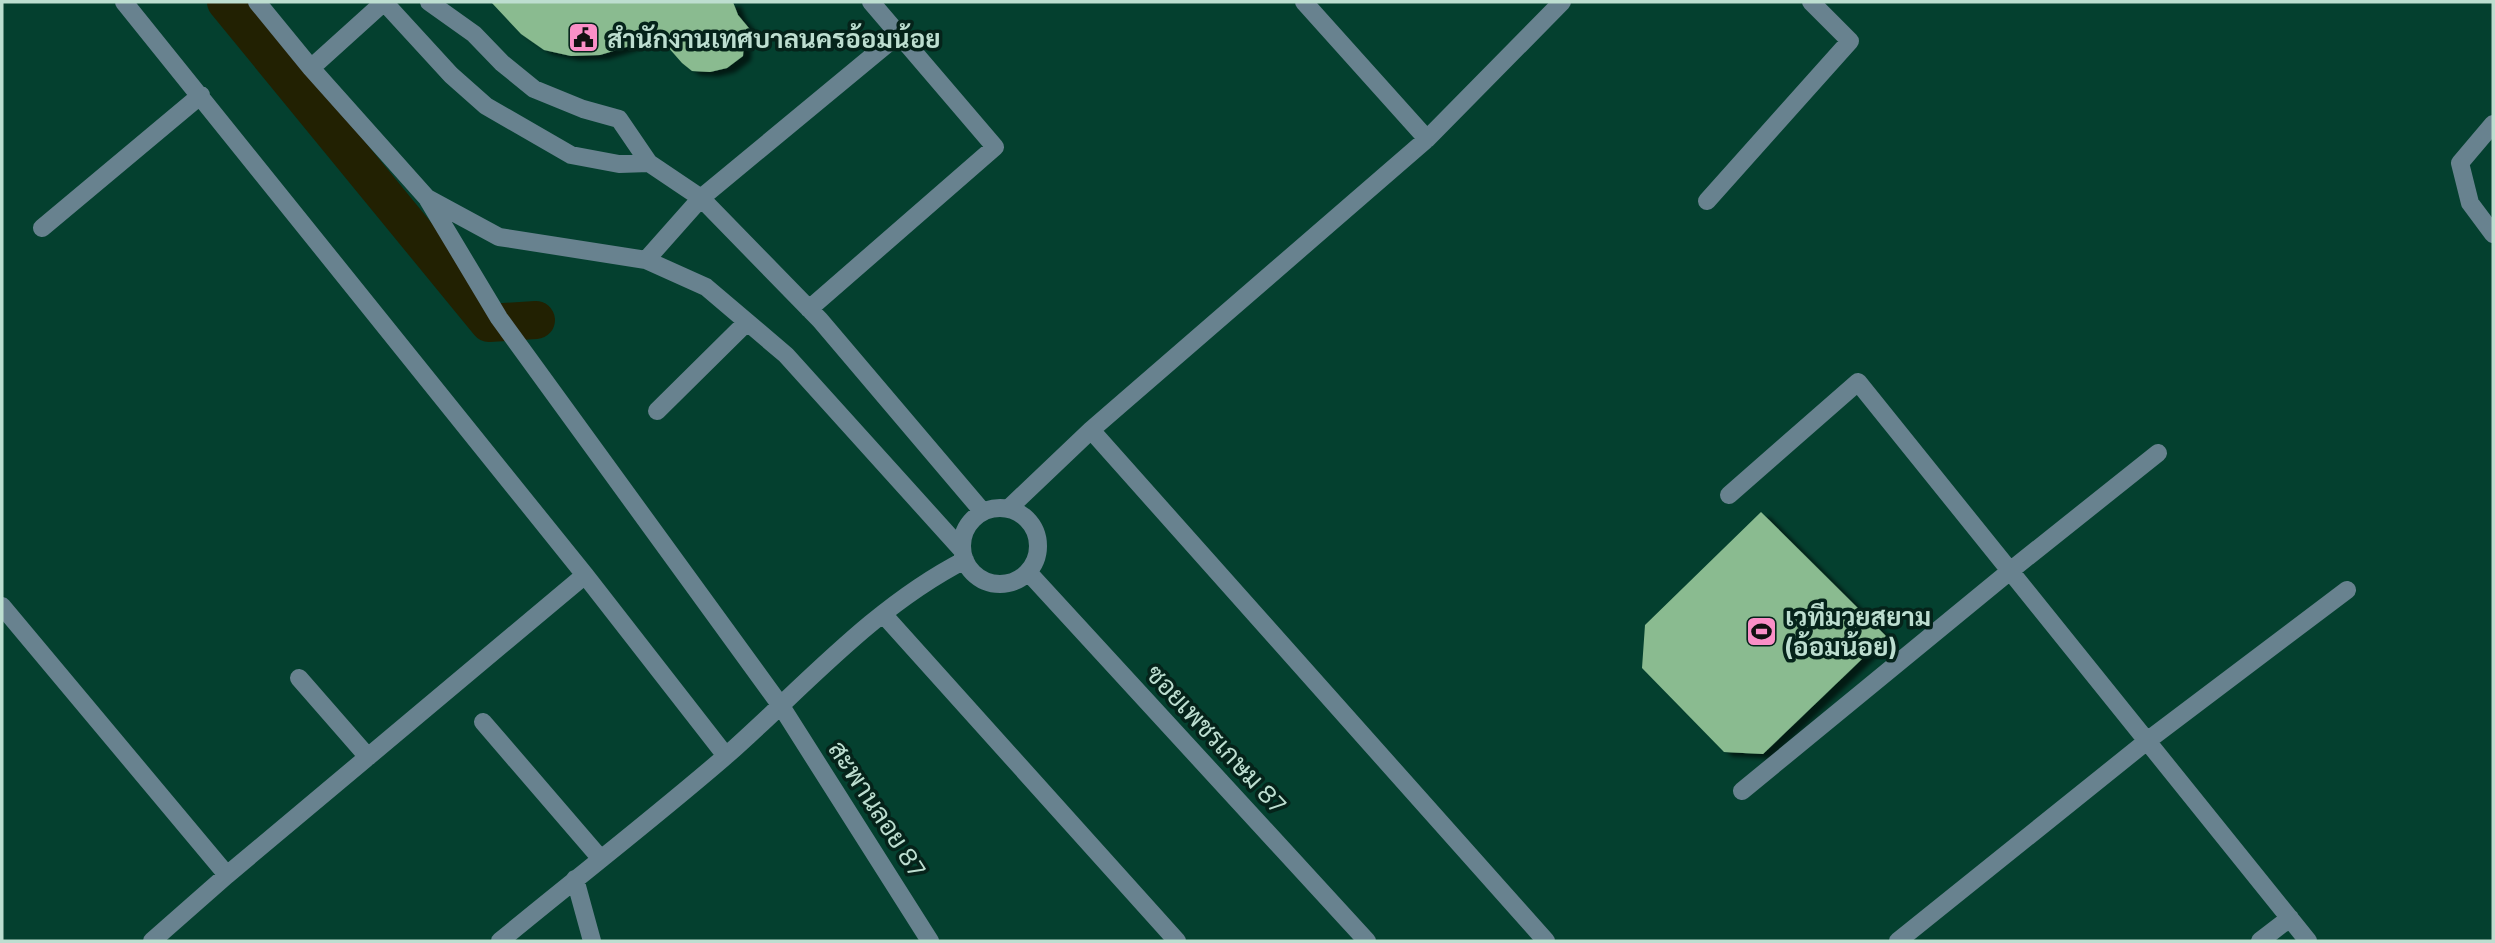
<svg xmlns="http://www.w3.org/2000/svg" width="2495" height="943" font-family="'Titillium Web',Sarabun,sans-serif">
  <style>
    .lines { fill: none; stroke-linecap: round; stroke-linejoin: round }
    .canal { stroke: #222102; stroke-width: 38 }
    .building { fill: #8abb90; filter: url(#shadow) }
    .minor { stroke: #68828f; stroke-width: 18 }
    .labels { text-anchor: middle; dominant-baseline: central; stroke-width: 7; stroke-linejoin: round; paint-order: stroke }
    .poi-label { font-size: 26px; font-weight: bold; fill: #bdded0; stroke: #05231a; text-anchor: start }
    .street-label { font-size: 26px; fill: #bdded0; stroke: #05231a }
  </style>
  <defs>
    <filter id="shadow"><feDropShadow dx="8" dy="4.5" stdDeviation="2" flood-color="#0009"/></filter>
  </defs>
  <rect width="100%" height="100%" fill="#04402f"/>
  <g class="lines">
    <path class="canal" d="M 226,2 L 489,323 L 536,320"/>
  </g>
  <path class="building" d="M 491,2 L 733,2 L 738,15 L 753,33 L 744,41 L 743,56 L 727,68 L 710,72 L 692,71 L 682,63 L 653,30 L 630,46 L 600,55 L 571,56 L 544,50 L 521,34 Z
    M 1761,512 L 1886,636 L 1763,754 L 1724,752 L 1642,668 L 1645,625 Z"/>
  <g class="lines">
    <path class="minor" d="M 124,2 L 585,575 L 726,756
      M 257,2 L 311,68 L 427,198 L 499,318 L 781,706 L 930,941
      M 384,2 L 451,75 L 486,106 L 571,155 L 619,164 L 649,163
      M 429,2 L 474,34 L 502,63 L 534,89 L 583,109 L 619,119 L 649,163 L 701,198 L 820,320 L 983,512
      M 1304,2 L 1427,139
      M 311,68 L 384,2
      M 2493,124 L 2460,163 L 2470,203 L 2493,234
      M 427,198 L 499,237 L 646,260 L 706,287 L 786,355 L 962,550
      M 1707,201 L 1850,41 L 1811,2
      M 42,228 L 201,95
      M 646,260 L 701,198 L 898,35
      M 809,309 L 995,147 L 871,2
      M 657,411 L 747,322
      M 1091,430 L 1546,941
      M 1729,495 L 1858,382 L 2308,941
      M962 546a38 38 0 1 1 76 0a38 38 0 1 1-76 0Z
      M 1009,508 L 1091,430 L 1427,139 L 1562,2
      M 1028,572 L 1367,941
      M 2,606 L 227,875
      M 883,614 L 1177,941
      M 299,678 L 368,757
      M 483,722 L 601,859
      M 1742,791 L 2010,571 L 2158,453
      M 575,879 L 592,941
      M 152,941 L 227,875 L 585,575
      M 500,941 C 575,879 653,819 727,755 C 803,688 873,607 965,560
      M 1898,941 L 2147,741 L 2347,590
      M 2260,941 L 2290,918"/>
  </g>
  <defs>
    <symbol id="civic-square" viewBox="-11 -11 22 22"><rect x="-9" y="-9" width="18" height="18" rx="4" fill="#fa8fc7" stroke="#05231a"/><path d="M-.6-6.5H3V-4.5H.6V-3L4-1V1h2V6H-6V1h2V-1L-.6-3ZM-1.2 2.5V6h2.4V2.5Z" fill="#111"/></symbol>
    <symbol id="stadium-square" viewBox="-11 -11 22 22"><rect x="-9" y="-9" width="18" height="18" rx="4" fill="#fa8fc7" stroke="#05231a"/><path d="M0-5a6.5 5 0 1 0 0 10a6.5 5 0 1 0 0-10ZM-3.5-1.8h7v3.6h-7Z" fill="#111"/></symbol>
  </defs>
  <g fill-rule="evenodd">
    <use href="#civic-square" x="566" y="20" width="35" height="35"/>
    <use href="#stadium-square" x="1744" y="614" width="35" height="35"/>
  </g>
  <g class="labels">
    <g class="poi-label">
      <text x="607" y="38">สำนักงานเทศบาลนครอ้อมน้อย</text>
      <text x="1785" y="616">เวทีมวยสยาม<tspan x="1785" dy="30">(อ้อมน้อย)</tspan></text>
    </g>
    <g class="street-label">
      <text transform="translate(1217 739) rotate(47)">ซอยเพชรเกษม 87</text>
      <text transform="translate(878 809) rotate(57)">สะพานลอย 87</text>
    </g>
  </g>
  <rect width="2495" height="943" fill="none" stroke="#bdded0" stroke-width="7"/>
</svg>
